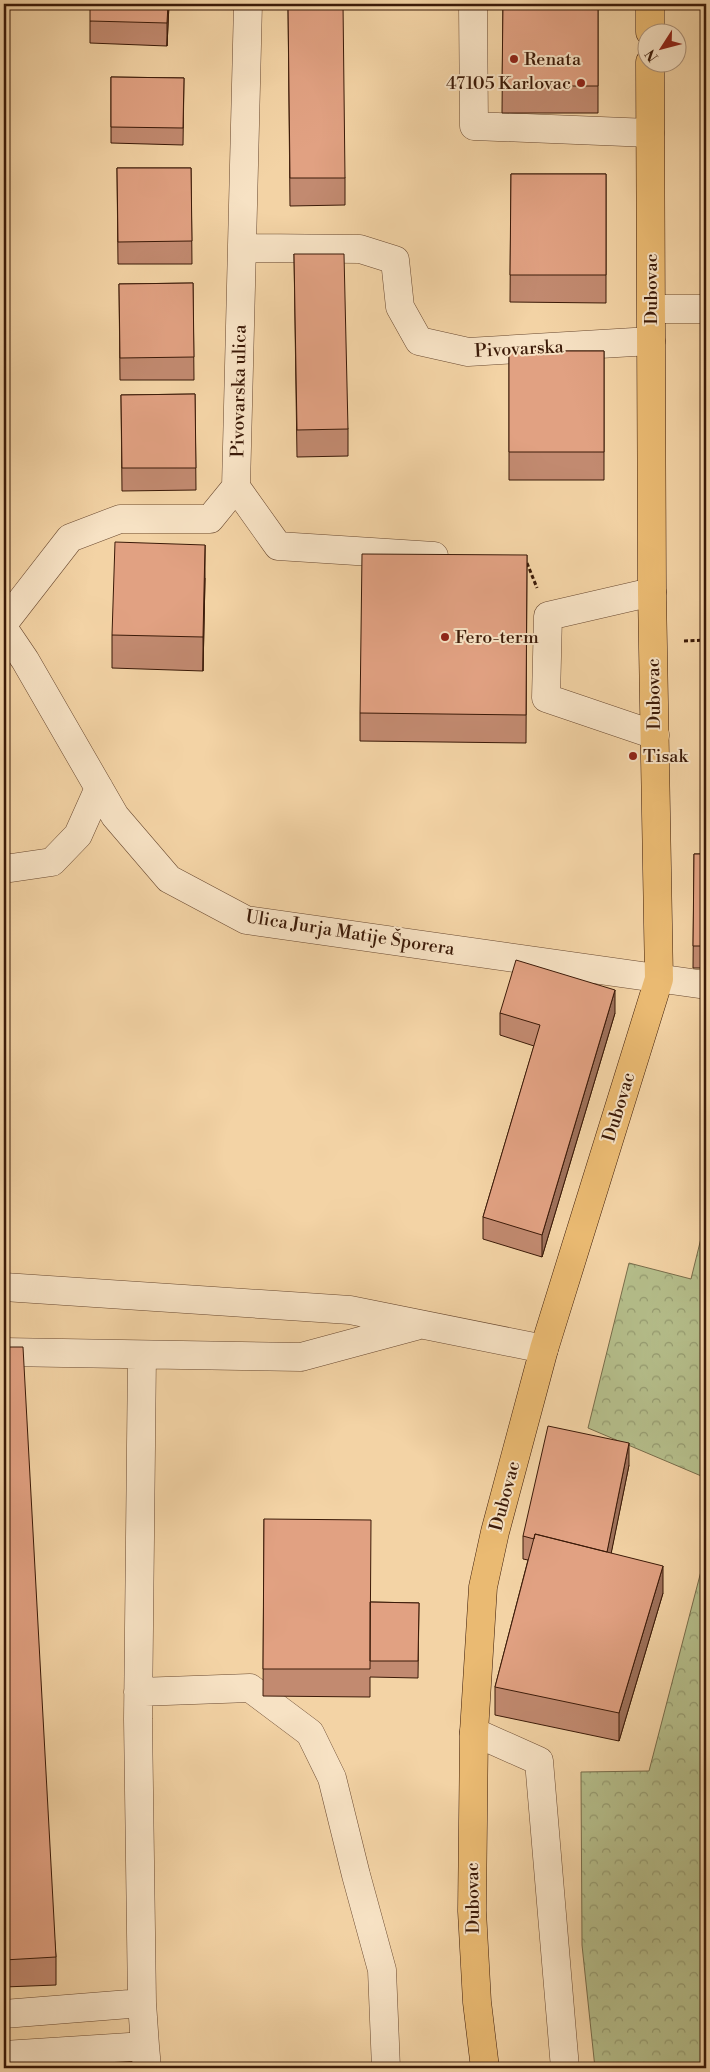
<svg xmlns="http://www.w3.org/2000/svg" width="710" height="2072" font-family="'Libre Bodoni',serif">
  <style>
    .forest { fill: url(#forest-crowns); stroke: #786c4a }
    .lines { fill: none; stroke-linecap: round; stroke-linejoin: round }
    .minor-casing { stroke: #69482f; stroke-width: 29 }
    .major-casing { stroke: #3b1a08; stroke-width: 29 }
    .path { stroke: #3b1a08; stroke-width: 3; stroke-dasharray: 4 2.5; stroke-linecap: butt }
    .minor { stroke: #f7e2c4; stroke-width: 28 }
    .major { stroke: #eaba72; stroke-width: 28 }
    .wall { fill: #c28a70; stroke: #3b1a08 }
    .shaded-wall { fill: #9e715b; stroke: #3b1a08 }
    .building { fill: #e1a182; stroke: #3b1a08 }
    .poi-dot { fill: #8f2418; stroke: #f7e2c4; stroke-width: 2 }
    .labels { text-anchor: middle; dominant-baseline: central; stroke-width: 4; stroke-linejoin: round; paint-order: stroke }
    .poi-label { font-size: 18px; fill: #3b1a08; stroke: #f7e2c4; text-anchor: start }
    .street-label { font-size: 18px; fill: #3b1a08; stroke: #f7e2c4 }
  </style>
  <defs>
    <pattern id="forest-crowns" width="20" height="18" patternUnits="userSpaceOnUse" patternTransform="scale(1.25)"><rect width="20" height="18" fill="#b5be8b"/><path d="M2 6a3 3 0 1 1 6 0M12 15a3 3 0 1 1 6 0" fill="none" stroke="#949a70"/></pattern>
  </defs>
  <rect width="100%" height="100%" fill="#f3d3a5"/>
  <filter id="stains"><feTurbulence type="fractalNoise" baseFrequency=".004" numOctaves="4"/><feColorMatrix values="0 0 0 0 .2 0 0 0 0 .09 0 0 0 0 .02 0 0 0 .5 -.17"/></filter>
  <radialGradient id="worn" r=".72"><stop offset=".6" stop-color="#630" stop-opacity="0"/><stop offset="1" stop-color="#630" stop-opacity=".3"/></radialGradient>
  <path class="forest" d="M 706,1218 L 706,1478 L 588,1428 L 629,1263 L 691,1279 Z
    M 706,1552 L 706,2068 L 595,2068 L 582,1945 L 581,1772 L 649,1771 Z"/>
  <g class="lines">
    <defs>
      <path id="minor" d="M 473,4 L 474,126 L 650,133
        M 242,248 L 360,249 L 395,260 L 400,307 L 419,341 L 468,352 L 651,341
        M 652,309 L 706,309
        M 236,487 L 278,546 L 434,556
        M 652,592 L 548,616 L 546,698 L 655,735
        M 4,623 L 70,538 L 120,519 L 210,519 L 236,487 L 248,4
        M 4,629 L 25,660 L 115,816 L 169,879 L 246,920 L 706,985
        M 4,867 L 11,868 L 52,862 L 78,835 L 99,788
        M 4,1287 L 350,1310 L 544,1349
        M 4,1352 L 301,1357 L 416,1326
        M 138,1692 L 250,1688 L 310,1733 L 332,1778 L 356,1875 L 382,1970 L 386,2068
        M 474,1732 L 539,1761 L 565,2068
        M 4,2014 L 142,2003
        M 145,2046 L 147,2068
        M 4,2055 L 145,2046 L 142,2003 L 138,1719 L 142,1355"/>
      <path id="major" d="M 650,32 L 650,4
        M 485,2068 L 477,2002 L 472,1911 L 474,1732 L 483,1587 L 495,1532 L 544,1349 L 659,979 L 652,592 L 650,62"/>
    </defs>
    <use href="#minor" class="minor-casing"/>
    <use href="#major" class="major-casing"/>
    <path class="path" d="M 527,563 L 537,588
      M 684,641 L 706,640"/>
    <use href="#minor" class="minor"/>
    <use href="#major" class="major"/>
  </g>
  <path class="wall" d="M 169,4 L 167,46 L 90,43 L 90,21 Z
    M 288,4 L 345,178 L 345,205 L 290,206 Z
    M 503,4 L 598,4 L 598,113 L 502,113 Z
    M 111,77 L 184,78 L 183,145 L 111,143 Z
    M 117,168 L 191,168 L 192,264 L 118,264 Z
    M 511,174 L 606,174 L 606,303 L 510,302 Z
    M 294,254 L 348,429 L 348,456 L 297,457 Z
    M 193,283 L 194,380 L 120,380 L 119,284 Z
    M 509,351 L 604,351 L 604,480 L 509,480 Z
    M 195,394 L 196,490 L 122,491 L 121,395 Z
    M 706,517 L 706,588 L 704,587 Z
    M 527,555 L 526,743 L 360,741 L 360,713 Z
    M 205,578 L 203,671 L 112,668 L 112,635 Z
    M 703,762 L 706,762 L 706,816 L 702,816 Z
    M 694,854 L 706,854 L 706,968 L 693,968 Z
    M 500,1013 L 615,1013 L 542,1257 L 483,1239 L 483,1217 L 534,1046 L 500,1035 Z
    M 4,1347 L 56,1957 L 56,1985 L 4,1987 Z
    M 629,1465 L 611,1553 L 663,1593 L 619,1741 L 495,1715 L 495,1687 L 528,1560 L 523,1559 L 523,1536 Z
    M 264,1519 L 370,1602 L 419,1603 L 418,1678 L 370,1677 L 370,1697 L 263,1696 Z"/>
  <path class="shaded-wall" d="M 168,4 L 169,4 L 167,46 L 167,23 Z
    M 205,545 L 205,578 L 203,671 L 203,637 Z
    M 615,990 L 615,1013 L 542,1257 L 542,1235 Z
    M 629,1443 L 629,1465 L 606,1579 L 606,1556 Z
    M 663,1566 L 663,1593 L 619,1741 L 619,1713 Z"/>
  <path class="building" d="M 90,4 L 168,4 L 167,23 L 90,21 Z
    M 288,4 L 343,4 L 345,178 L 290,178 Z
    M 503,4 L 598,4 L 598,86 L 502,86 Z
    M 111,77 L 184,78 L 183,128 L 111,127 Z
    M 117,168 L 191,168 L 192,241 L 118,242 Z
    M 511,174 L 606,174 L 606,275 L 510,275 Z
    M 294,254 L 344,254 L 348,429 L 297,430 Z
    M 193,283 L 194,357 L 120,358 L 119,284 Z
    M 509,351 L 604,351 L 604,452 L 509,452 Z
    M 195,394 L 196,468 L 122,468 L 121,395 Z
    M 705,517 L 706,517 L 706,571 L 704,571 Z
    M 115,542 L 205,545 L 203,637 L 112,635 Z
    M 362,554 L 527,555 L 526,715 L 360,713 Z
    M 703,762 L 706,762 L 706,800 L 702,800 Z
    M 694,854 L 706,854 L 706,946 L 693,946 Z
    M 516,960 L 615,990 L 542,1235 L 483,1217 L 540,1025 L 500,1013 Z
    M 4,1347 L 23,1347 L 56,1957 L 4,1960 Z
    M 548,1426 L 629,1443 L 607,1552 L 535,1534 L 534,1539 L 523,1536 Z
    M 264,1519 L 371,1520 L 370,1669 L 263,1669 Z
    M 535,1534 L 663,1566 L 619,1713 L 495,1687 Z
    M 370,1602 L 419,1603 L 418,1661 L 370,1661 Z
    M 40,2067 L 40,2068 L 4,2068 Z"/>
  <g class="poi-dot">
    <circle cx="514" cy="59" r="5"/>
    <circle cx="581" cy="83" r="5"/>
    <circle cx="445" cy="637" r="5"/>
    <circle cx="633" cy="756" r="5"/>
  </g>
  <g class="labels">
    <g class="poi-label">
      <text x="524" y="59">Renata</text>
      <text x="571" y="83" text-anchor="end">47105 Karlovac</text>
      <text x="455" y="637">Fero-term</text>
      <text x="643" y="756">Tisak</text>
    </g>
    <g class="street-label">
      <text transform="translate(651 289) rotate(-90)">Dubovac</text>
      <text transform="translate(519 349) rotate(-3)">Pivovarska</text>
      <text transform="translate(239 391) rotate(-89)">Pivovarska ulica</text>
      <text transform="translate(654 694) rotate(-91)">Dubovac</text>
      <text transform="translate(350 933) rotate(9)">Ulica Jurja Matije Šporera</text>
      <text transform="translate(619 1107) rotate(-73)">Dubovac</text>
      <text transform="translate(505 1496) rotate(-75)">Dubovac</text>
      <text transform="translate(473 1898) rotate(-91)">Dubovac</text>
    </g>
  </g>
  <rect width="710" height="2072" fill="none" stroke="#f3d3a5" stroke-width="20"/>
  <rect x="5" y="5" width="700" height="2062" fill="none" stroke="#3b1a08" stroke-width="2.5"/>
  <rect x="10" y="10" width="690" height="2052" fill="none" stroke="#3b1a08"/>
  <g transform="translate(662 48) rotate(234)"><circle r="24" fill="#f7e2c4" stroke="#ac9279"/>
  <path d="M0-4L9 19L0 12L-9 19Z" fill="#8f2418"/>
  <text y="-8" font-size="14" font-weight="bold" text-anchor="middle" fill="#3b1a08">N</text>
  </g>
  <rect width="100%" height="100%" filter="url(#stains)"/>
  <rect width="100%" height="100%" fill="url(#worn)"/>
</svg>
